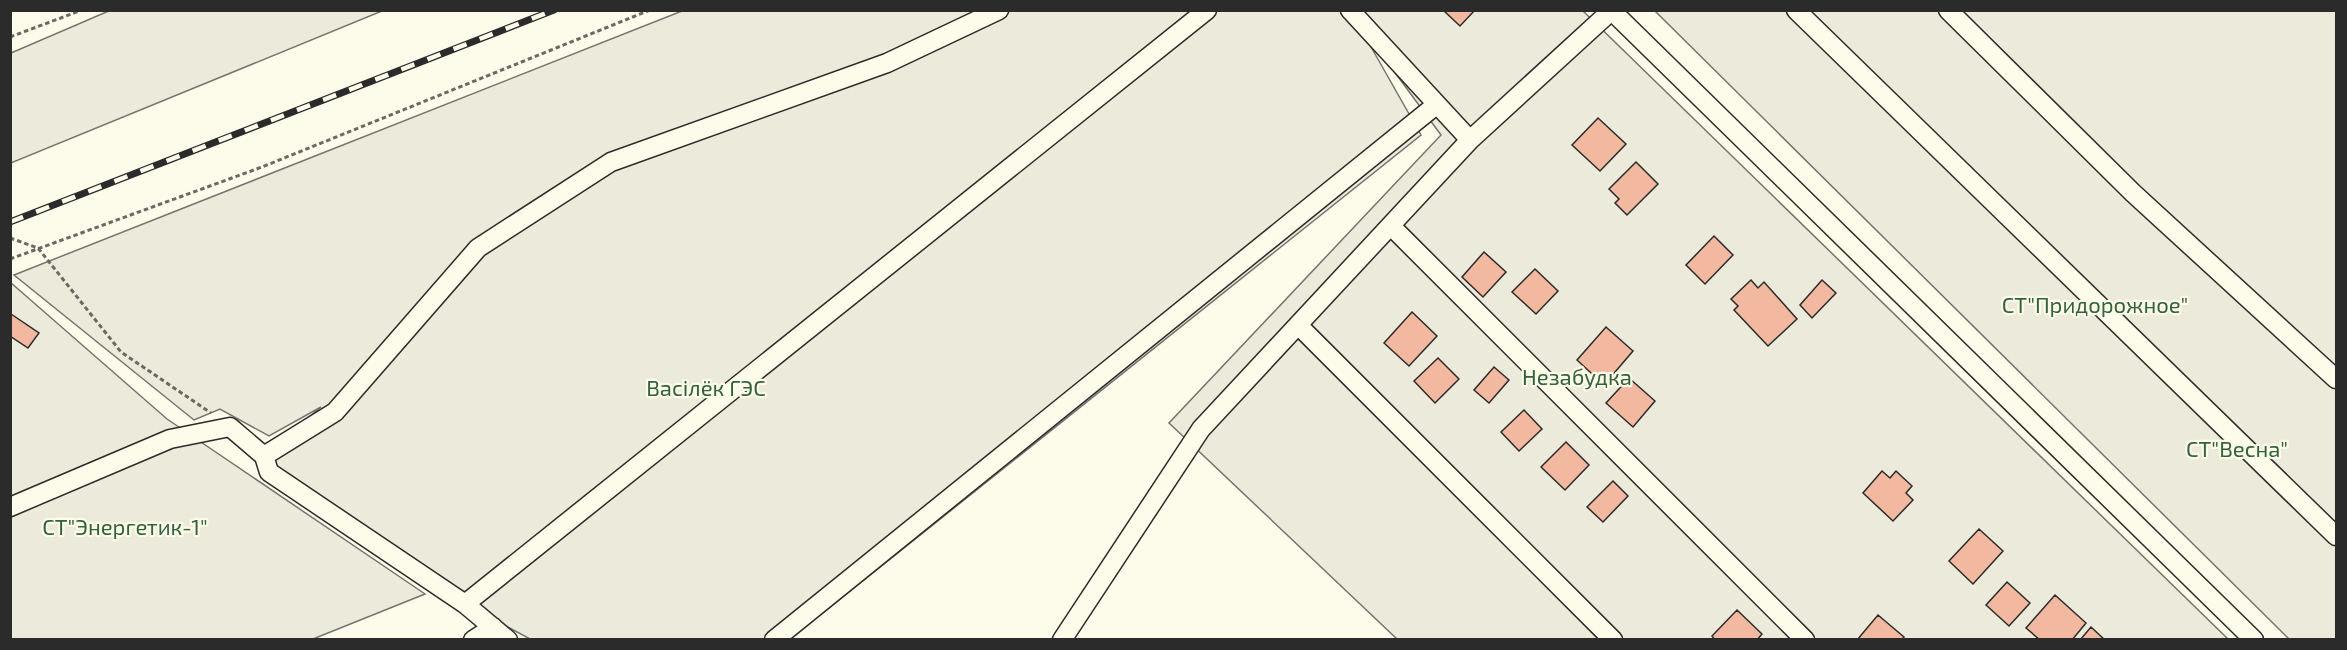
<svg xmlns="http://www.w3.org/2000/svg" width="2347" height="650" font-family="'Exo 2',sans-serif">
  <style>
    .green { fill: #ecebdb; stroke: #74746e; stroke-width: 1.5 }
    .building { fill: #f2b8a0; stroke: #2b2b2b; stroke-width: 1.5 }
    .lines { fill: none; stroke-linecap: round; stroke-linejoin: round }
    .minor-casing { stroke: #2b2b2b; stroke-width: 21 }
    .path { stroke: #6a6964; stroke-width: 3; stroke-dasharray: 4.5 3; stroke-linecap: butt }
    .minor { stroke: #fdfbea; stroke-width: 18 }
    .rail-casing { stroke: #2b2b2b; stroke-width: 7 }
    .rail { stroke: #fdfbea; stroke-width: 4.5; stroke-dasharray: 14; stroke-linecap: butt }
    .labels { text-anchor: middle; dominant-baseline: central; stroke-width: 4.5; stroke-linejoin: round; paint-order: stroke }
    .park-label { font-size: 22px; fill: #34623c; stroke: #fdfbea }
  </style>
  <rect width="100%" height="100%" fill="#fdfbea"/>
  <path class="green" d="M 111,10 L 382,10 L 382,11 L 11,163 L 11,53 Z
    M 682,11 L 1583,11 L 2228,639 L 1397,639 L 1169,423 L 1441,135 L 1354,17 L 1421,135 L 790,639 L 530,639 L 465,604 L 269,472 L 264,456 L 321,407 L 269,436 L 220,409 L 194,420 L 14,275 Z
    M 1655,11 L 2336,11 L 2336,639 L 2289,639 Z
    M 10,282 L 167,419 L 425,594 L 313,639 L 11,639 Z"/>
  <path class="building" d="M 1443,10 L 1475,10 L 1460,26 Z
    M 1598,118 L 1626,144 L 1600,171 L 1572,145 Z
    M 1636,162 L 1658,184 L 1627,215 L 1615,203 L 1619,199 L 1609,189 Z
    M 1714,236 L 1733,255 L 1705,284 L 1686,265 Z
    M 1484,252 L 1506,272 L 1483,297 L 1462,277 Z
    M 1535,269 L 1558,291 L 1536,314 L 1512,292 Z
    M 1751,280 L 1758,288 L 1764,282 L 1797,319 L 1768,346 L 1734,310 L 1738,306 L 1731,299 Z
    M 1822,280 L 1836,293 L 1812,318 L 1800,305 Z
    M 1412,312 L 1437,336 L 1409,366 L 1384,343 Z
    M 11,314 L 39,333 L 28,348 L 10,336 Z
    M 1606,327 L 1633,351 L 1604,385 L 1577,360 Z
    M 1438,358 L 1459,379 L 1435,403 L 1414,381 Z
    M 1494,367 L 1509,380 L 1489,403 L 1474,390 Z
    M 1629,378 L 1655,401 L 1633,427 L 1606,403 Z
    M 1524,410 L 1542,429 L 1519,451 L 1501,432 Z
    M 1566,442 L 1589,465 L 1565,490 L 1541,467 Z
    M 1882,471 L 1890,478 L 1896,471 L 1912,486 L 1906,493 L 1913,500 L 1893,521 L 1863,493 Z
    M 1613,481 L 1628,496 L 1603,522 L 1587,507 Z
    M 1979,529 L 2003,551 L 1973,584 L 1949,561 Z
    M 2007,582 L 2030,603 L 2009,626 L 1986,605 Z
    M 2055,595 L 2086,623 L 2072,640 L 2040,640 L 2026,628 Z
    M 1737,610 L 1762,634 L 1757,640 L 1715,640 L 1712,636 Z
    M 1878,615 L 1904,637 L 1901,640 L 1857,640 Z
    M 2091,627 L 2105,640 L 2080,640 Z"/>
  <g class="lines">
    <defs>
      <path id="minor" d="M 1350,10 L 1470,140
        M 1611,10 L 2254,640
        M 1796,10 L 2336,536
        M 1948,10 L 2133,193 L 2336,379
        M 1391,226 L 1805,640
        M 1299,326 L 1613,640
        M 264,456 L 335,412 L 478,248 L 611,162 L 887,63 L 999,10
        M 10,507 L 170,439 L 230,427 L 264,456 L 269,472 L 465,604 L 508,640
        M 465,604 L 1207,10
        M 473,640 L 493,627
        M 774,640 L 1436,105
        M 1062,640 L 1201,429 L 1470,140 L 1611,11"/>
    </defs>
    <use href="#minor" class="minor-casing"/>
    <path class="path" d="M 10,37 L 82,10
      M 10,238 L 38,248 L 121,352 L 211,413
      M 10,259 L 262,167 L 650,10"/>
    <use href="#minor" class="minor"/>
    <defs>
      <path id="rail" d="M 10,222 L 554,10"/>
    </defs>
    <use href="#rail" class="rail-casing"/>
    <use href="#rail" class="rail"/>
  </g>
  <g class="labels">
    <g class="park-label">
      <text x="2095" y="304">СТ"Придорожное"</text>
      <text x="1577" y="376">Незабудка</text>
      <text x="706" y="387">Васілёк ГЭС</text>
      <text x="2237" y="448">СТ"Весна"</text>
      <text x="125" y="526">СТ"Энергетик-1"</text>
    </g>
  </g>
  <rect width="2347" height="650" fill="none" stroke="#2b2b2b" stroke-width="24"/>
</svg>
